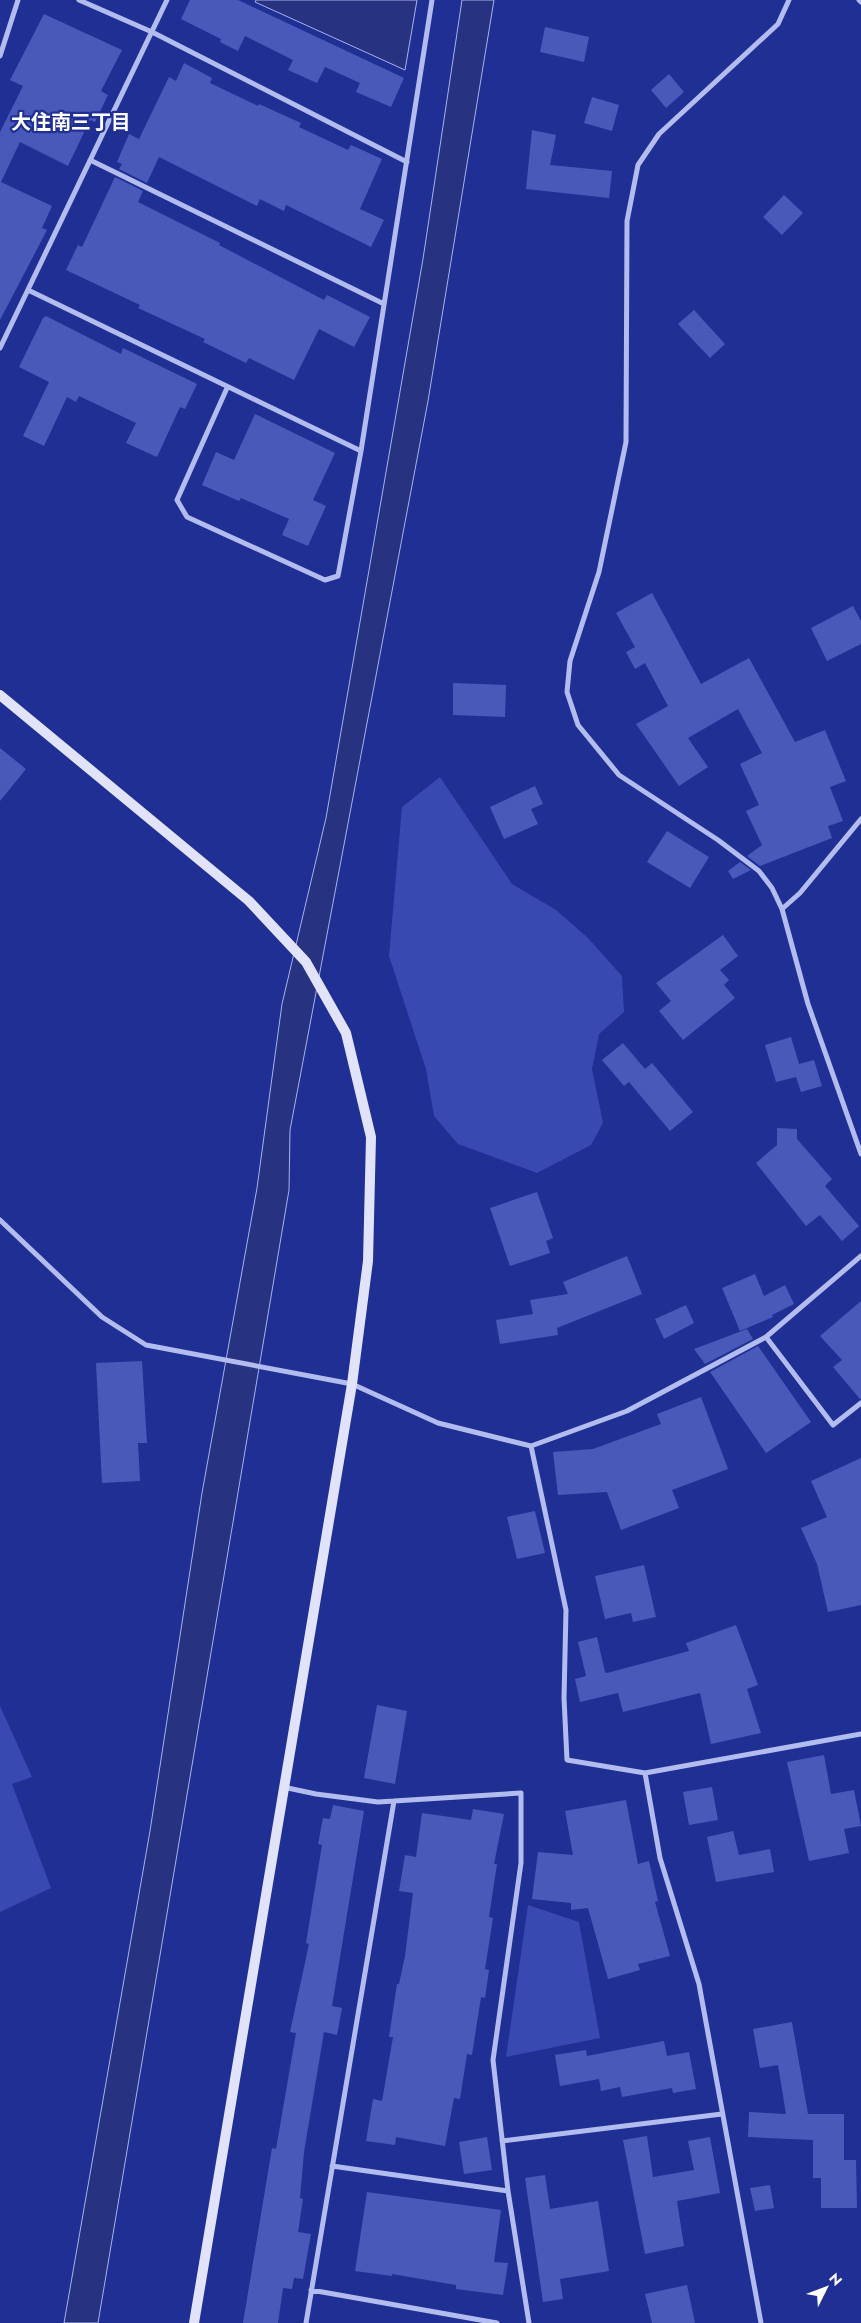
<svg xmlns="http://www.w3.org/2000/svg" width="861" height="2323" font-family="Jost,'Noto Sans JP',sans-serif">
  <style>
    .green { fill: #3849b2 }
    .water { fill: #273280; stroke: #a7b2ef }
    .building { fill: #4959ba }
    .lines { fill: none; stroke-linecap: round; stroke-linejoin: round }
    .street { stroke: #b3bcee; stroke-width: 5 }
    .secondary { stroke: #e0e3fa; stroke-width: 10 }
    .labels { text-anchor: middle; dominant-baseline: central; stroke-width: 4.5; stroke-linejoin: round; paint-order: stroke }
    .neighbourhood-label { font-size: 20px; font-weight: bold; fill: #fff; stroke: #202f94 }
  </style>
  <rect width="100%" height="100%" fill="#202f94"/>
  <path class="green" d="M 440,777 L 512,884 L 556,910 L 588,938 L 622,976 L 624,1012 L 599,1034 L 592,1069 L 603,1123 L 591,1145 L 537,1173 L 458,1144 L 434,1116 L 426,1069 L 389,956 L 402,807 Z
    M 0,1706 L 32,1777 L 12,1784 L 51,1888 L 0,1912 Z
    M 528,1905 L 579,1922 L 600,2038 L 506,2057 Z"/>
  <path class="water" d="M 256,0 L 417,0 L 405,70 L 255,2 Z
    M 462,0 L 494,0 L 428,401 L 290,1130 L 289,1190 L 98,2323 L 64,2323 L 150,1831 L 202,1493 L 257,1188 L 282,1004 L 326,818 L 423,259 Z"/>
  <path class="building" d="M 190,0 L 238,0 L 404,78 L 391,107 L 356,92 L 360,83 L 325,67 L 317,83 L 288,70 L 293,60 L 245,36 L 238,51 L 220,42 L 221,39 L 181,19 Z
    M 44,14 L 122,50 L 101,91 L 108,95 L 95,122 L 90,120 L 68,166 L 20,142 L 1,182 L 52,206 L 42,228 L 47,230 L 0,320 L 0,132 L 23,86 L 10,80 Z
    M 545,27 L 589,37 L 584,62 L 540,52 Z
    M 184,63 L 212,78 L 210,83 L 258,106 L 259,104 L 301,123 L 299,127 L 348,150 L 351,145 L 382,159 L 360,209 L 384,220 L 371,247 L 286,205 L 284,211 L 260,199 L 257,206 L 159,157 L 147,183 L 119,169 L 122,164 L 117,162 L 129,134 L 139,139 L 169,77 L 176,81 Z
    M 669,74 L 684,92 L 666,108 L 651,90 Z
    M 592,97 L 619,105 L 612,131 L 584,123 Z
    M 532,130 L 556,135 L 550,165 L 612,171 L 609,198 L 526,189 Z
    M 115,177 L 143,191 L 138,202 L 220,243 L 219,245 L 324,300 L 327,295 L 370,317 L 354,347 L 319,329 L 294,380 L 249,358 L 246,363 L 203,342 L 205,339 L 138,308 L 140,305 L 66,270 L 78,245 L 82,247 Z
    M 784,195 L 803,213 L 782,235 L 763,217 Z
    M 694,310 L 725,344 L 710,358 L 678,324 Z
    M 46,316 L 121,354 L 123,348 L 197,384 L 185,409 L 180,407 L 157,457 L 126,443 L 136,423 L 79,396 L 76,402 L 67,397 L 44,446 L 23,436 L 49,382 L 19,367 L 43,318 Z
    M 255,414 L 335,453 L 313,500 L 326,506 L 308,546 L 282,535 L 289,519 L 241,498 L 239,501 L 202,485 L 216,452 L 234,460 Z
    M 652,593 L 701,684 L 749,658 L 795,742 L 825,730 L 846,781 L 830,787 L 843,821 L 828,826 L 832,838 L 760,866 L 747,856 L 762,845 L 746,811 L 759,805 L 740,764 L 762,753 L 738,709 L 688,738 L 708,767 L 679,786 L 636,724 L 668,706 L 645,663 L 635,669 L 626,652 L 635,647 L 616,613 Z
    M 853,606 L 861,621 L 861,644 L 827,661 L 811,628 Z
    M 453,683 L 506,685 L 505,717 L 453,715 Z
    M 0,748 L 26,769 L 0,801 Z
    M 535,786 L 543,804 L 531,809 L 538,824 L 504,839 L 490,807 Z
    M 667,831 L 709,857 L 690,888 L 647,862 Z
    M 740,862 L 751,870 L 733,879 L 728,871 Z
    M 723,935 L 738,956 L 720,970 L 729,980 L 724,985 L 735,998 L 683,1040 L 659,1011 L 671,1001 L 656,983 Z
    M 791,1037 L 799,1064 L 814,1060 L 822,1086 L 801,1092 L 796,1077 L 776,1082 L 765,1045 Z
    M 623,1043 L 645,1069 L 652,1063 L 693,1112 L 670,1131 L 629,1082 L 624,1086 L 602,1060 Z
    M 777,1128 L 797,1129 L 797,1139 L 832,1179 L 825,1186 L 859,1226 L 842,1241 L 820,1215 L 806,1226 L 756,1163 L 777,1145 Z
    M 537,1192 L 553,1238 L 546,1241 L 550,1253 L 510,1266 L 490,1208 Z
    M 627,1256 L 642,1294 L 557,1328 L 558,1335 L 500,1344 L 496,1320 L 533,1314 L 530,1300 L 568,1294 L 563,1282 Z
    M 755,1274 L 764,1296 L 785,1285 L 794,1304 L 772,1315 L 773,1317 L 740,1331 L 722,1288 Z
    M 861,1301 L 861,1399 L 860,1399 L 833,1367 L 842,1360 L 820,1336 Z
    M 686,1305 L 694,1323 L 664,1339 L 655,1319 Z
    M 747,1329 L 753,1339 L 705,1364 L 694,1349 Z
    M 758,1346 L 811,1422 L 766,1453 L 710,1372 Z
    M 142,1361 L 147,1443 L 138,1443 L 140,1481 L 102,1483 L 96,1363 Z
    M 701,1397 L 728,1469 L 672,1490 L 679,1508 L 621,1530 L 607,1492 L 558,1495 L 553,1452 L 593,1449 L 661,1424 L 657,1414 Z
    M 861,1458 L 861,1605 L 828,1612 L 817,1564 L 801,1528 L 827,1517 L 811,1481 Z
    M 535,1511 L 545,1553 L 517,1559 L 507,1517 Z
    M 644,1565 L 656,1617 L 633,1622 L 631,1613 L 605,1619 L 595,1576 Z
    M 736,1625 L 758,1685 L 747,1689 L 761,1733 L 711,1744 L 700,1693 L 623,1712 L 618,1693 L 580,1702 L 575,1679 L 586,1676 L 578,1642 L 597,1637 L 605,1672 L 607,1673 L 689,1651 L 686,1643 Z
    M 377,1705 L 407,1711 L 395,1784 L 364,1778 Z
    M 824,1755 L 831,1794 L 854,1790 L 861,1826 L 844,1829 L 849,1853 L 809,1861 L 787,1762 Z
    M 712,1787 L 718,1820 L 689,1825 L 683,1792 Z
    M 626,1800 L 638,1864 L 649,1861 L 658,1901 L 655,1902 L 670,1956 L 638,1964 L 640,1970 L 608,1979 L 588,1908 L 571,1910 L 571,1903 L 532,1899 L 538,1852 L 573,1855 L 565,1811 Z
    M 333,1805 L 364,1811 L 332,2006 L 342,2008 L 337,2035 L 324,2032 L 304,2152 L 300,2198 L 303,2199 L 298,2232 L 311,2234 L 303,2279 L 294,2278 L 292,2289 L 283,2288 L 278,2323 L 243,2323 L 272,2148 L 276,2149 L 296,2033 L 290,2032 L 309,1944 L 306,1943 L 322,1845 L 318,1844 L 323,1818 L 330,1819 Z
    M 473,1809 L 504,1814 L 494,1864 L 497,1864 L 489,1917 L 493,1918 L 485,1969 L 489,1970 L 485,1998 L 481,1997 L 472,2055 L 467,2054 L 460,2099 L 454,2098 L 445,2146 L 396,2137 L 395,2145 L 366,2141 L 373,2099 L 382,2101 L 393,2037 L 389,2037 L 397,1984 L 399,1984 L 405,1956 L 413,1893 L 399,1891 L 405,1855 L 416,1857 L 422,1813 L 471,1820 Z
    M 733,1831 L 739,1855 L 770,1849 L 774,1872 L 716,1882 L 707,1837 Z
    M 792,2022 L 808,2114 L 844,2114 L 844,2160 L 856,2160 L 857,2208 L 821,2208 L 821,2178 L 813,2178 L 813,2140 L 748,2137 L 749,2112 L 786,2114 L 778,2065 L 760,2068 L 753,2029 Z
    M 664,2041 L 667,2056 L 689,2052 L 696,2089 L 673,2093 L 672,2088 L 622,2097 L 620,2087 L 601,2091 L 599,2079 L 560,2086 L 555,2055 L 586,2050 L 587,2056 Z
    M 647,2136 L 653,2177 L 694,2170 L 688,2141 L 710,2137 L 720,2193 L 677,2201 L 684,2246 L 645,2254 L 623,2140 Z
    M 487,2137 L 492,2170 L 464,2174 L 459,2142 Z
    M 545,2175 L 550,2209 L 598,2201 L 609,2271 L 560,2279 L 563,2299 L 543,2302 L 525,2178 Z
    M 770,2185 L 774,2208 L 755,2211 L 750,2188 Z
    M 367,2192 L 501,2210 L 494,2262 L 508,2263 L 503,2295 L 456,2289 L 456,2285 L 392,2274 L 392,2276 L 355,2271 Z
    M 687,2285 L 695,2323 L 652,2323 L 645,2294 Z"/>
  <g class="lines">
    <path class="street" d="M 79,0 L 152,32 L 407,162
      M 789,0 L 778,24 L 659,134 L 638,165 L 627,221 L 626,442 L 599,572 L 570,661 L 567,692 L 578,725 L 619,775 L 718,840 L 759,871 L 772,888 L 782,909 L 808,1004 L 861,1154
      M 859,0 L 861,2
      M 0,56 L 18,0
      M 90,160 L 382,303
      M 28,290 L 361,451
      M 0,348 L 167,0
      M 227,388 L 177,500 L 187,517 L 325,580 L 338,576 L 361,451 L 432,0
      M 782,909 L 800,893 L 861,819
      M 0,1220 L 102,1317 L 146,1345 L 352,1384 L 438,1423 L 531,1446 L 627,1411 L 766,1337 L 861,1256
      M 766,1337 L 833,1425 L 861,1403
      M 531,1446 L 566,1610 L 564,1698 L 567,1760 L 645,1773 L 861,1734
      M 645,1773 L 660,1858 L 699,1984 L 761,2323
      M 283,1787 L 316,1794 L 378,1802 L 521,1793 L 521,1863 L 493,2060 L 508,2191 L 529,2323
      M 502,2141 L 722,2114
      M 332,2166 L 508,2191
      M 311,2290 L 497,2323
      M 306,2323 L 394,1801"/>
    <path class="secondary" d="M 0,695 L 249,901 L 306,962 L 346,1033 L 371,1137 L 368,1261 L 352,1384 L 194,2323"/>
  </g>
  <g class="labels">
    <g class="neighbourhood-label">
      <text x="71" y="122">大住南三丁目</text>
    </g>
  </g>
  <g transform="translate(826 2288) rotate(48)" stroke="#202f94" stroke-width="4" paint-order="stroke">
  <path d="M0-4L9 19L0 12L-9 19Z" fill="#ffffff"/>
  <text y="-8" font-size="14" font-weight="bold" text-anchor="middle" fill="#ffffff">N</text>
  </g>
</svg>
